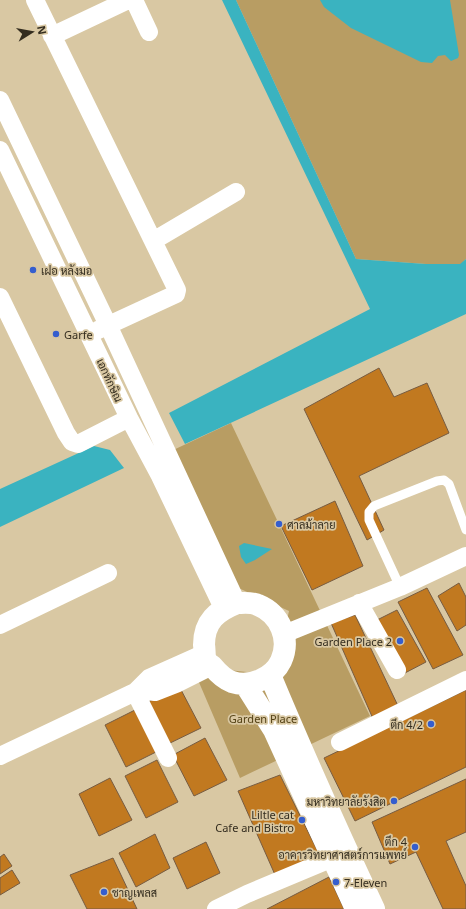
<svg xmlns="http://www.w3.org/2000/svg" width="466" height="909" font-family="'Noto Sans',Sarabun,sans-serif">
  <style>
    .green { fill: #b89d63 }
    .water { fill: #3ab3c0 }
    .building { fill: #c17920; stroke: #775c42 }
    .lines { fill: none; stroke-linecap: round; stroke-linejoin: round }
    .service { stroke: #fff; stroke-width: 9 }
    .minor { stroke: #fff; stroke-width: 18 }
    .tertiary { stroke: #fff; stroke-width: 22 }
    .poi-dot { fill: #355ece; stroke: #d9c8a3; stroke-width: 1.5 }
    .labels { text-anchor: middle; dominant-baseline: central; stroke-width: 3.5; stroke-linejoin: round; paint-order: stroke }
    .poi-label { font-size: 11px; fill: #342d1f; stroke: #d9c8a3; text-anchor: start }
    .street-label { font-size: 11px; fill: #342d1f; stroke: #d9c8a3 }
    .park-label { font-size: 11px; fill: #544216; stroke: #d9c8a3 }
  </style>
  <rect width="100%" height="100%" fill="#d9c8a3"/>
  <path class="green" d="M 236,0 L 466,0 L 466,259 L 461,264 L 426,264 L 356,259 Z
    M 231,423 L 370,716 L 240,778 L 192,666 L 275,675 L 289,611 L 234,586 L 169,452 Z"/>
  <path class="water" d="M 222,0 L 236,0 L 356,259 L 426,264 L 460,264 L 466,259 L 466,314 L 185,444 L 169,413 L 370,309 Z
    M 320,0 L 450,0 L 459,55 L 458,58 L 451,61 L 445,55 L 438,56 L 432,63 L 421,62 L 351,28 L 324,7 Z
    M 94,446 L 110,450 L 124,468 L 0,527 L 0,489 Z
    M 244,543 L 272,549 L 255,560 L 246,564 L 241,557 L 239,546 Z"/>
  <path class="building" d="M 379,368 L 394,397 L 427,383 L 449,433 L 359,476 L 384,530 L 367,540 L 304,409 Z
    M 335,501 L 363,566 L 312,590 L 281,526 Z
    M 459,583 L 466,597 L 466,625 L 457,631 L 438,596 Z
    M 427,588 L 463,655 L 433,669 L 398,602 Z
    M 397,610 L 426,662 L 403,674 L 375,621 Z
    M 355,615 L 399,708 L 374,721 L 331,623 Z
    M 179,686 L 201,728 L 168,744 L 148,702 Z
    M 466,690 L 466,767 L 355,821 L 324,758 Z
    M 137,709 L 158,751 L 126,767 L 105,725 Z
    M 205,738 L 227,780 L 194,796 L 173,755 Z
    M 157,760 L 178,802 L 146,818 L 125,776 Z
    M 280,775 L 321,858 L 276,877 L 238,791 Z
    M 110,778 L 132,820 L 99,836 L 79,794 Z
    M 466,779 L 466,832 L 446,841 L 466,886 L 466,909 L 443,909 L 416,852 L 390,864 L 372,822 Z
    M 155,834 L 170,868 L 136,887 L 119,853 Z
    M 206,842 L 220,873 L 187,889 L 173,858 Z
    M 4,854 L 12,866 L 0,874 L 0,857 Z
    M 113,858 L 137,909 L 87,909 L 70,875 Z
    M 12,870 L 20,883 L 0,895 L 0,878 Z
    M 329,877 L 344,909 L 267,909 Z"/>
  <g class="lines">
    <path class="service" d="M 400,587 L 369,520 L 369,512 L 374,506 L 437,481 L 444,480 L 449,484 L 466,530"/>
    <path class="minor" d="M 35,0 L 177,290 L 176,294 L 98,330
      M 134,0 L 149,32
      M 52,36 L 128,0
      M 0,100 L 108,325 L 237,603
      M 0,150 L 129,418 L 160,476 L 223,608
      M 153,241 L 236,192
      M 0,297 L 66,433 L 72,442 L 78,444 L 129,418
      M 359,603 L 397,670
      M 0,625 L 108,573
      M 284,634 L 400,587 L 466,556
      M 138,690 L 155,692 L 178,683 L 212,666
      M 135,692 L 168,758
      M 340,742 L 466,680
      M 0,756 L 135,692 L 149,678 L 205,653
      M 216,909 L 247,894 L 345,853"/>
    <path class="tertiary" d="M 237,603 C 243,603 253,602 258,605 C 280,614 291,639 281,661 C 273,678 250,688 232,682 C 224,679 218,673 213,667 C 211,665 207,663 206,660 C 204,656 205,650 204,645 C 204,621 217,611 237,603 Z
      M 270,675 C 303,754 338,832 374,909
      M 245,684 L 274,730 L 356,909"/>
  </g>
  <g class="poi-dot">
    <circle cx="33" cy="270" r="4"/>
    <circle cx="56" cy="334" r="4"/>
    <circle cx="279" cy="524" r="4"/>
    <circle cx="400" cy="641" r="4"/>
    <circle cx="431" cy="724" r="4"/>
    <circle cx="394" cy="801" r="4"/>
    <circle cx="302" cy="820" r="4"/>
    <circle cx="415" cy="847" r="4"/>
    <circle cx="336" cy="882" r="4"/>
    <circle cx="104" cy="892" r="4"/>
  </g>
  <g class="labels">
    <g class="poi-label">
      <text x="41" y="270">เฝอ หลังมอ</text>
      <text x="64" y="334">Garfe</text>
      <text x="287" y="524">ศาลม้าลาย</text>
      <text x="392" y="641" text-anchor="end">Garden Place 2</text>
      <text x="423" y="724" text-anchor="end">ตึก 4/2</text>
      <text x="386" y="801" text-anchor="end">มหาวิทยาลัยรังสิต</text>
      <text x="294" y="814" text-anchor="end">Liltle cat<tspan x="294" dy="13">Cafe and Bistro</tspan></text>
      <text x="407" y="841" text-anchor="end">ตึก 4<tspan x="407" dy="13">อาคารวิทยาศาสตร์การแพทย์</tspan></text>
      <text x="344" y="882">7-Eleven</text>
      <text x="112" y="892">ชาญเพลส</text>
    </g>
    <g class="street-label">
      <text transform="translate(110 380) rotate(65)">เอกทักษิณ</text>
    </g>
    <g class="park-label">
      <text x="263" y="718">Garden Place</text>
    </g>
  </g>
  <g transform="translate(32 32) rotate(79)" stroke="#d9c8a3" stroke-width="3" paint-order="stroke">
  <path d="M0-3L7 15L0 10L-7 15Z" fill="#342d1f"/>
  <text y="-6" font-size="11" font-weight="bold" text-anchor="middle" fill="#342d1f">N</text>
  </g>
</svg>
